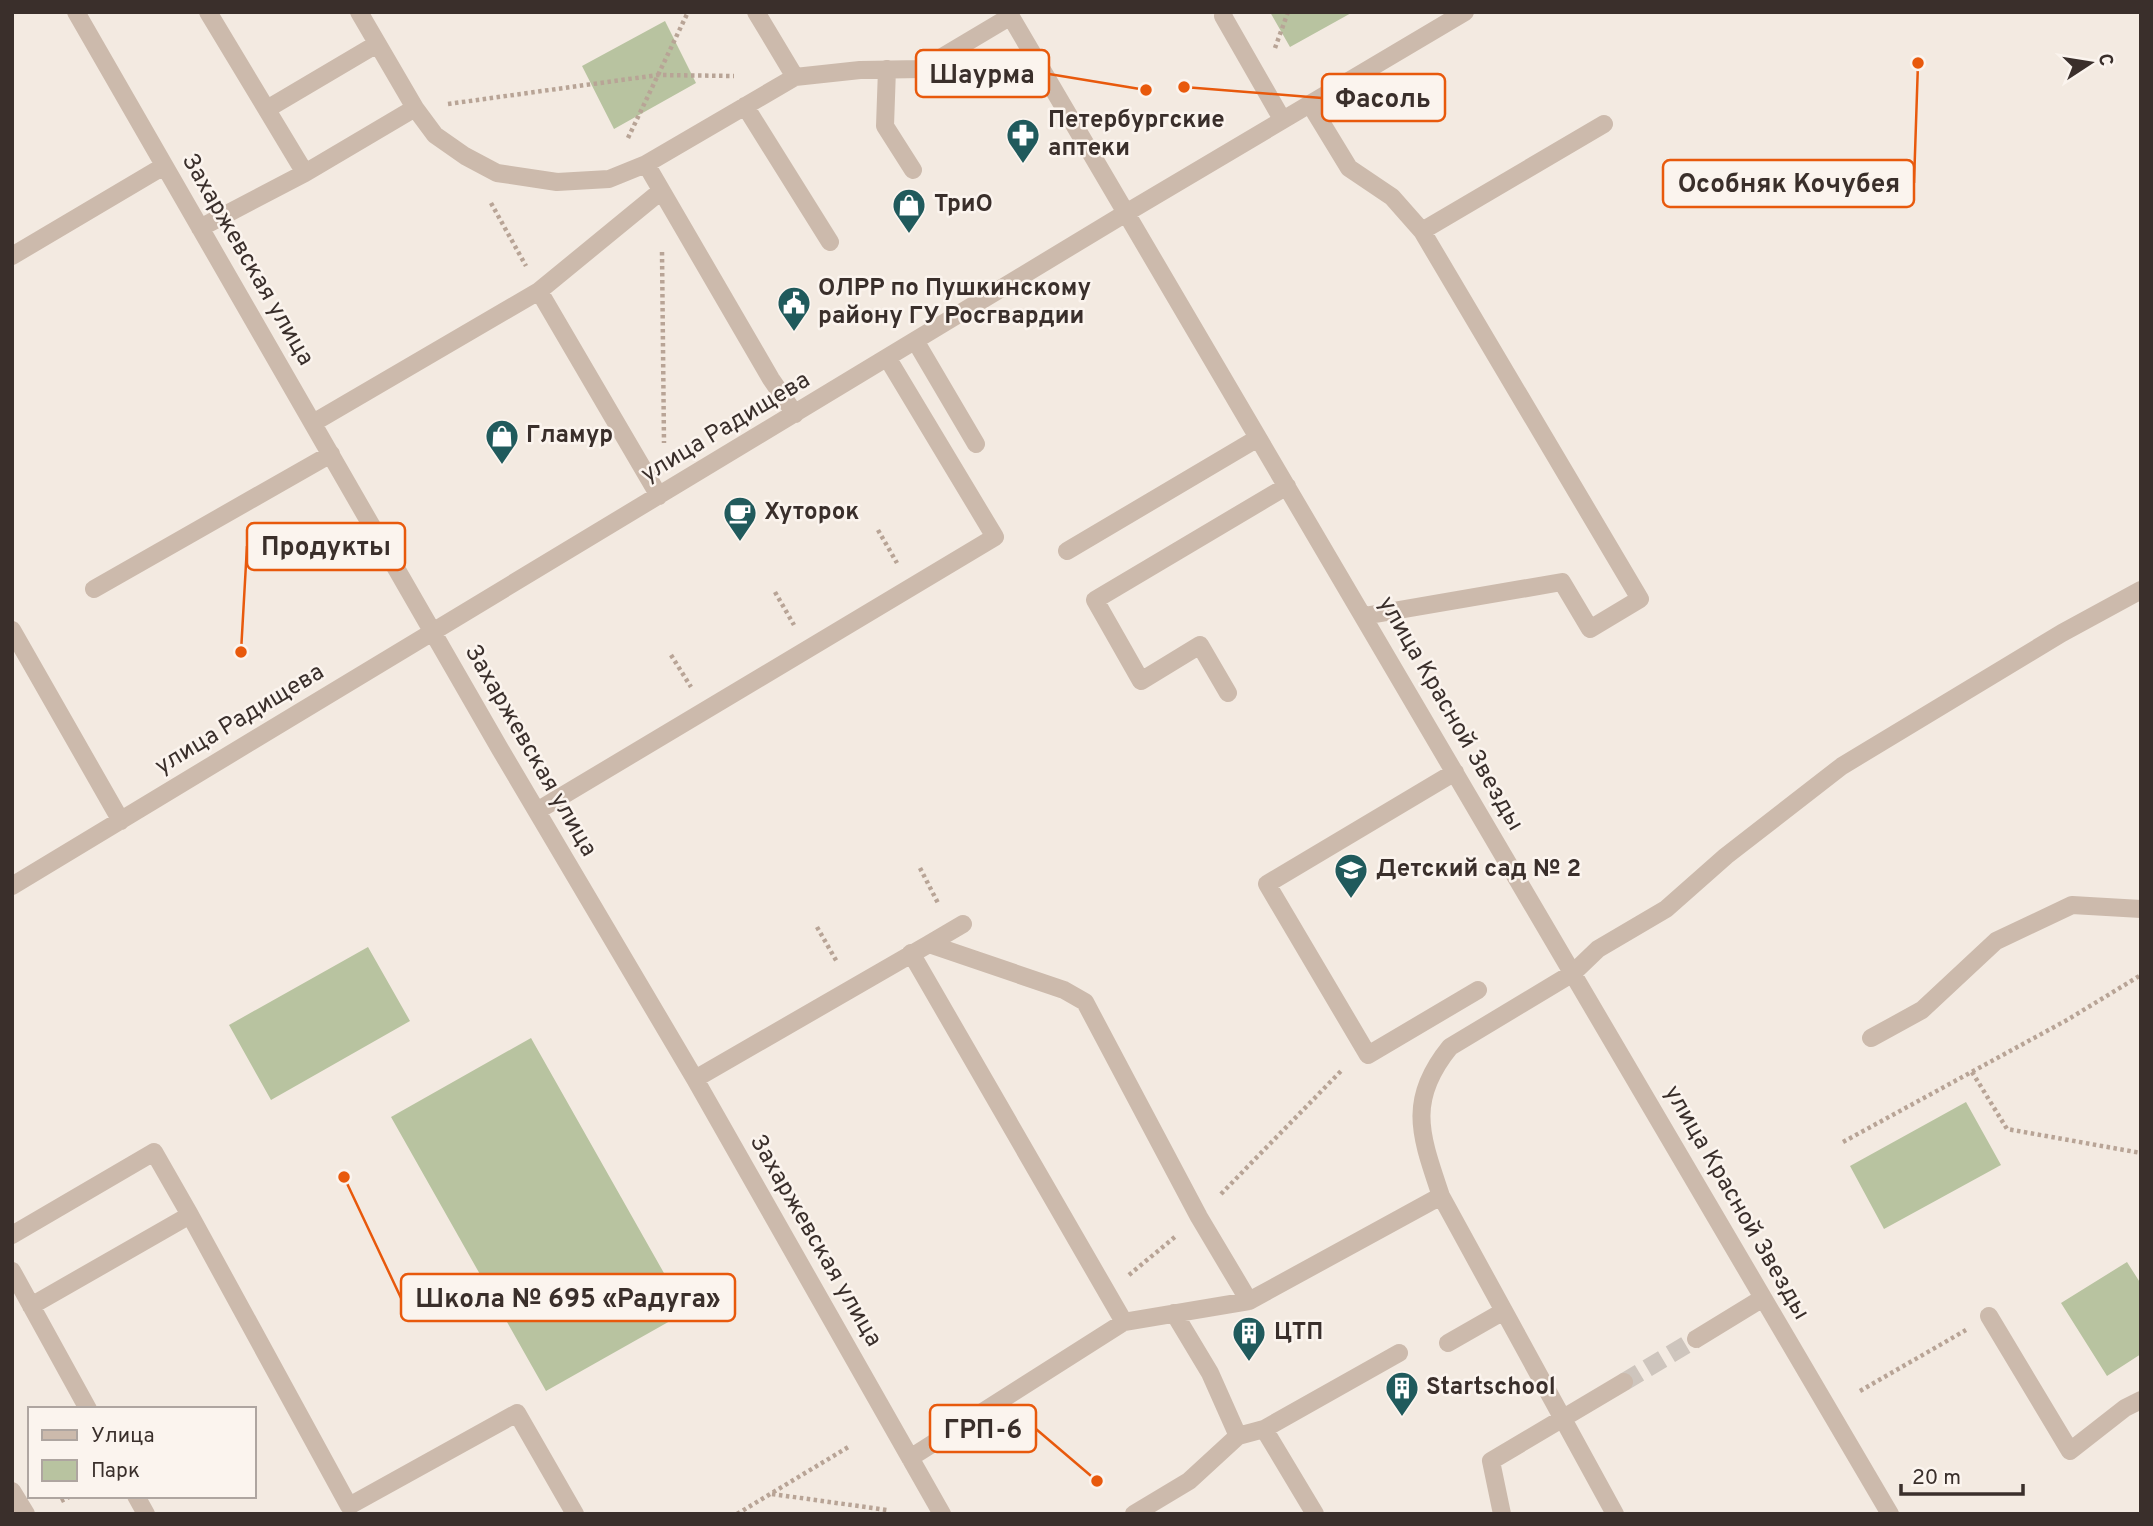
<svg xmlns="http://www.w3.org/2000/svg" width="2153" height="1526" font-family="Overpass,sans-serif">
  <style>
    .green { fill: #b8c3a0 }
    .lines { fill: none; stroke-linecap: round; stroke-linejoin: round }
    .minor-tunnel { stroke: #cec5bd; stroke-width: 18; stroke-dasharray: 18 9; stroke-linecap: butt }
    .path { stroke: #b8a496; stroke-width: 4.5; stroke-dasharray: 3.5 3.5; stroke-linecap: butt }
    .minor { stroke: #ccbaac; stroke-width: 18 }
    .labels { text-anchor: middle; dominant-baseline: central; stroke-width: 5; stroke-linejoin: round; paint-order: stroke }
    .poi-label { font-size: 24px; font-weight: bold; fill: #3a2f2b; stroke: #fbf4ee; text-anchor: start }
    .street-label { font-size: 24px; fill: #3a2f2b; stroke: #fbf4ee }
    .leader { fill: none; stroke: #e8590c; stroke-width: 2.5 }
    .callout-dot { fill: #e8590c; stroke: #fbf4ee; stroke-width: 2.5 }
    .callout { fill: #fbf4ee; stroke: #e8590c; stroke-width: 2.5 }
    .callout-label { font-size: 26px; text-anchor: middle; font-weight: bold; fill: #3a2f2b }
  </style>
  <rect width="100%" height="100%" fill="#f3eae1"/>
  <path class="green" d="M 1270,12 L 1353,12 L 1290,47 Z
    M 665,21 L 696,83 L 614,129 L 582,66 Z
    M 368,947 L 410,1021 L 271,1100 L 229,1025 Z
    M 531,1038 L 686,1312 L 546,1391 L 391,1117 Z
    M 1966,1102 L 2001,1165 L 1884,1229 L 1850,1166 Z
    M 2127,1262 L 2141,1284 L 2141,1354 L 2107,1376 L 2061,1303 Z"/>
  <g class="lines">
    <path class="minor-tunnel" d="M 1624,1382 L 1696,1339"/>
    <path class="path" d="M 1275,48 L 1288,12
      M 448,104 L 658,75 L 734,76
      M 628,138 L 688,12
      M 491,203 L 526,266
      M 662,252 L 664,443
      M 878,530 L 897,563
      M 775,592 L 794,625
      M 671,655 L 691,687
      M 920,868 L 939,905
      M 817,927 L 837,962
      M 1972,1072 L 2007,1129 L 2141,1153
      M 1843,1142 L 2067,1020 L 2141,975
      M 1221,1194 L 1342,1070
      M 1129,1275 L 1176,1236
      M 1860,1391 L 1966,1330
      M 772,1494 L 887,1510
      M 61,1501 L 71,1496
      M 737,1514 L 850,1446"/>
    <path class="minor" d="M 76,12 L 500,749 L 695,1079 L 942,1514
      M 359,12 L 415,108
      M 756,12 L 795,77 L 860,70 L 922,69 L 1011,16
      M 1008,12 L 1890,1514
      M 1224,12 L 1223,16 L 1282,119
      M 887,69 L 885,126 L 913,170
      M 1310,104 L 1349,168 L 1392,197 L 1422,231 L 1604,124
      M 745,106 L 830,242
      M 267,109 L 377,44
      M 646,164 L 771,379 L 795,414
      M 305,173 L 415,108 L 435,135 L 465,156 L 497,173 L 557,182 L 609,179 L 646,164 L 795,77
      M 200,228 L 305,173 L 208,12
      M 12,256 L 164,166
      M 539,291 L 661,191
      M 916,342 L 976,444
      M 313,423 L 539,291 L 659,496
      M 1067,551 L 1258,438
      M 94,589 L 331,454
      M 1364,616 L 1562,582 L 1590,629 L 1640,599 L 1422,231
      M 12,630 L 121,821
      M 1228,693 L 1200,645 L 1141,681 L 1095,600 L 1287,486
      M 1455,772 L 1267,884 L 1368,1055 L 1478,990
      M 537,811 L 995,537 L 888,359
      M 12,886 L 1126,213 L 1465,12
      M 929,944 L 963,924
      M 911,953 L 1124,1322
      M 1871,1038 L 1922,1010 L 1996,941 L 2072,905 L 2141,909
      M 695,1079 L 929,944 L 1064,990 L 1085,1002 L 1199,1217 L 1249,1301 L 1441,1196
      M 190,1215 L 349,1506 L 517,1413 L 575,1514
      M 12,1235 L 154,1152 L 190,1215 L 31,1306
      M 12,1271 L 88,1409
      M 1174,1313 L 1210,1373 L 1238,1436
      M 1989,1316 L 2070,1451 L 2125,1408 L 2141,1400
      M 1696,1339 L 1763,1298
      M 1448,1343 L 1504,1311
      M 1264,1429 L 1315,1514
      M 910,1458 L 1124,1322 L 1249,1301
      M 12,1491 L 26,1514
      M 136,1496 L 146,1514
      M 1134,1514 L 1189,1481 L 1238,1436 L 1264,1429 L 1399,1353
      M 1502,1514 L 1491,1461 L 1624,1382
      M 1615,1514 L 1441,1196 C 1421,1136 1406,1101 1450,1047 L 1573,973 L 1598,949 L 1666,909 L 1726,856 L 1842,766 L 2062,633 L 2141,590"/>
  </g>
  <defs>
    <symbol id="pharmacy-pin" viewBox="-11 -11 22 30"><path d="M0 17L-7.5 6A9.5 9.5 0 1 1 7.5 6Z" fill="#205a5c" stroke="#fbf4ee"/><path d="M-2-6h4v4h4v4h-4v4h-4v-4h-4v-4h4Z" fill="#fff"/></symbol>
    <symbol id="shop-pin" viewBox="-11 -11 22 30"><path d="M0 17L-7.5 6A9.5 9.5 0 1 1 7.5 6Z" fill="#205a5c" stroke="#fbf4ee"/><path d="M-5-2.5h2.3a2.7 3.5 0 0 1 5.4 0H5L5.5 6h-11ZM-1.5-2.5h3a1.5 2.3 0 0 0-3 0Z" fill="#fff"/></symbol>
    <symbol id="civic-pin" viewBox="-11 -11 22 30"><path d="M0 17L-7.5 6A9.5 9.5 0 1 1 7.5 6Z" fill="#205a5c" stroke="#fbf4ee"/><path d="M-.6-6.5H3V-4.5H.6V-3L4-1V1h2V6H-6V1h2V-1L-.6-3ZM-1.2 2.5V6h2.4V2.5Z" fill="#fff"/></symbol>
    <symbol id="cafe-pin" viewBox="-11 -11 22 30"><path d="M0 17L-7.5 6A9.5 9.5 0 1 1 7.5 6Z" fill="#205a5c" stroke="#fbf4ee"/><path d="M-5.5-4.5H6V0H3Q3 3.5 0 3.5H-2.5Q-5.5 3.5-5.5 0ZM3-3.2v2h1.7v-2ZM-6 4.5H4V6H-6Z" fill="#fff"/></symbol>
    <symbol id="school-pin" viewBox="-11 -11 22 30"><path d="M0 17L-7.5 6A9.5 9.5 0 1 1 7.5 6Z" fill="#205a5c" stroke="#fbf4ee"/><path d="M0-5L7-2L0 1L-7-2ZM-4 1L0 2.5L4 1V4Q0 6-4 4Z" fill="#fff"/></symbol>
    <symbol id="building-pin" viewBox="-11 -11 22 30"><path d="M0 17L-7.5 6A9.5 9.5 0 1 1 7.5 6Z" fill="#205a5c" stroke="#fbf4ee"/><path d="M-4-6H4V6H1V3H-1V6H-4ZM-2.5-4.3h1.7v1.8h-1.7ZM.8-4.3h1.7v1.8H.8ZM-2.5-1h1.7V.8h-1.7ZM.8-1h1.7V.8H.8Z" fill="#fff"/></symbol>
  </defs>
  <g fill-rule="evenodd">
    <use href="#pharmacy-pin" x="1004" y="116" width="38" height="52"/>
    <use href="#shop-pin" x="890" y="186" width="38" height="52"/>
    <use href="#civic-pin" x="775" y="284" width="38" height="52"/>
    <use href="#shop-pin" x="483" y="417" width="38" height="52"/>
    <use href="#cafe-pin" x="721" y="494" width="38" height="52"/>
    <use href="#school-pin" x="1332" y="851" width="38" height="52"/>
    <use href="#building-pin" x="1230" y="1314" width="38" height="52"/>
    <use href="#building-pin" x="1383" y="1369" width="38" height="52"/>
  </g>
  <g class="labels">
    <g class="poi-label">
      <text x="1048" y="121">Петербургские<tspan x="1048" dy="28">аптеки</tspan></text>
      <text x="934" y="205">ТриО</text>
      <text x="818" y="289">ОЛРР по Пушкинскому<tspan x="818" dy="28">району ГУ Росгвардии</tspan></text>
      <text x="526" y="436">Гламур</text>
      <text x="764" y="513">Хуторок</text>
      <text x="1376" y="870">Детский сад № 2</text>
      <text x="1274" y="1333">ЦТП</text>
      <text x="1426" y="1388">Startschool</text>
    </g>
    <g class="street-label">
      <text transform="translate(247 260) rotate(60)">Захаржевская улица</text>
      <text transform="translate(726 428) rotate(-31)">улица Радищева</text>
      <text transform="translate(1450 714) rotate(60)">улица Красной Звезды</text>
      <text transform="translate(240 720) rotate(-31)">улица Радищева</text>
      <text transform="translate(530 751) rotate(60)">Захаржевская улица</text>
      <text transform="translate(1736 1203) rotate(60)">улица Красной Звезды</text>
      <text transform="translate(815 1241) rotate(60)">Захаржевская улица</text>
    </g>
  </g>
  <path class="leader" d="M1146 90L1049 74M1184 87L1322 98M1918 63L1914 183M241 652L247 546M344 1177L401 1298M1097 1481L1036 1429"/>
  <g class="callout-dot">
    <circle cx="1146" cy="90" r="7"/>
    <circle cx="1184" cy="87" r="7"/>
    <circle cx="1918" cy="63" r="7"/>
    <circle cx="241" cy="652" r="7"/>
    <circle cx="344" cy="1177" r="7"/>
    <circle cx="1097" cy="1481" r="7"/>
  </g>
  <g class="callout">
    <rect x="916" y="50" width="133" height="47" rx="7"/>
    <rect x="1322" y="74" width="123" height="47" rx="7"/>
    <rect x="1663" y="160" width="251" height="47" rx="7"/>
    <rect x="247" y="523" width="158" height="47" rx="7"/>
    <rect x="401" y="1274" width="334" height="47" rx="7"/>
    <rect x="930" y="1405" width="106" height="47" rx="7"/>
  </g>
  <g class="callout-label">
    <text x="982" y="83">Шаурма</text>
    <text x="1383" y="107">Фасоль</text>
    <text x="1789" y="192">Особняк Кочубея</text>
    <text x="326" y="555">Продукты</text>
    <text x="568" y="1307">Школа № 695 «Радуга»</text>
    <text x="983" y="1438">ГРП-6</text>
  </g>
  <rect width="2153" height="1526" fill="none" stroke="#3a2f2b" stroke-width="28"/>
  <rect x="28" y="1407" width="228" height="91" fill="#fbf4ee" stroke="#aea5a0" stroke-width="2"/>
  <rect x="42" y="1430" width="35" height="10" fill="#ccbaac" stroke="#aea5a0" stroke-width="2"/>
  <text x="91" y="1442" font-size="21" fill="#3a2f2b">Улица</text>
  <rect x="42" y="1460" width="35" height="21" fill="#b8c3a0" stroke="#aea5a0" stroke-width="2"/>
  <text x="91" y="1477" font-size="21" fill="#3a2f2b">Парк</text>
  <g transform="translate(2090 63) rotate(78)" stroke="#fbf4ee" stroke-width="5" paint-order="stroke">
  <path d="M0-5L12 26L0 18L-12 26Z" fill="#3a2f2b"/>
  <text y="-10" font-size="19" font-weight="bold" text-anchor="middle" fill="#3a2f2b">С</text>
  </g>
  <path d="M1901 1484v10h122v-10" fill="none" stroke="#3a2f2b" stroke-width="3.5"/>
  <text x="1912" y="1484" font-size="21" fill="#3a2f2b" stroke="#fbf4ee" stroke-width="5" paint-order="stroke">20 m</text>
</svg>
